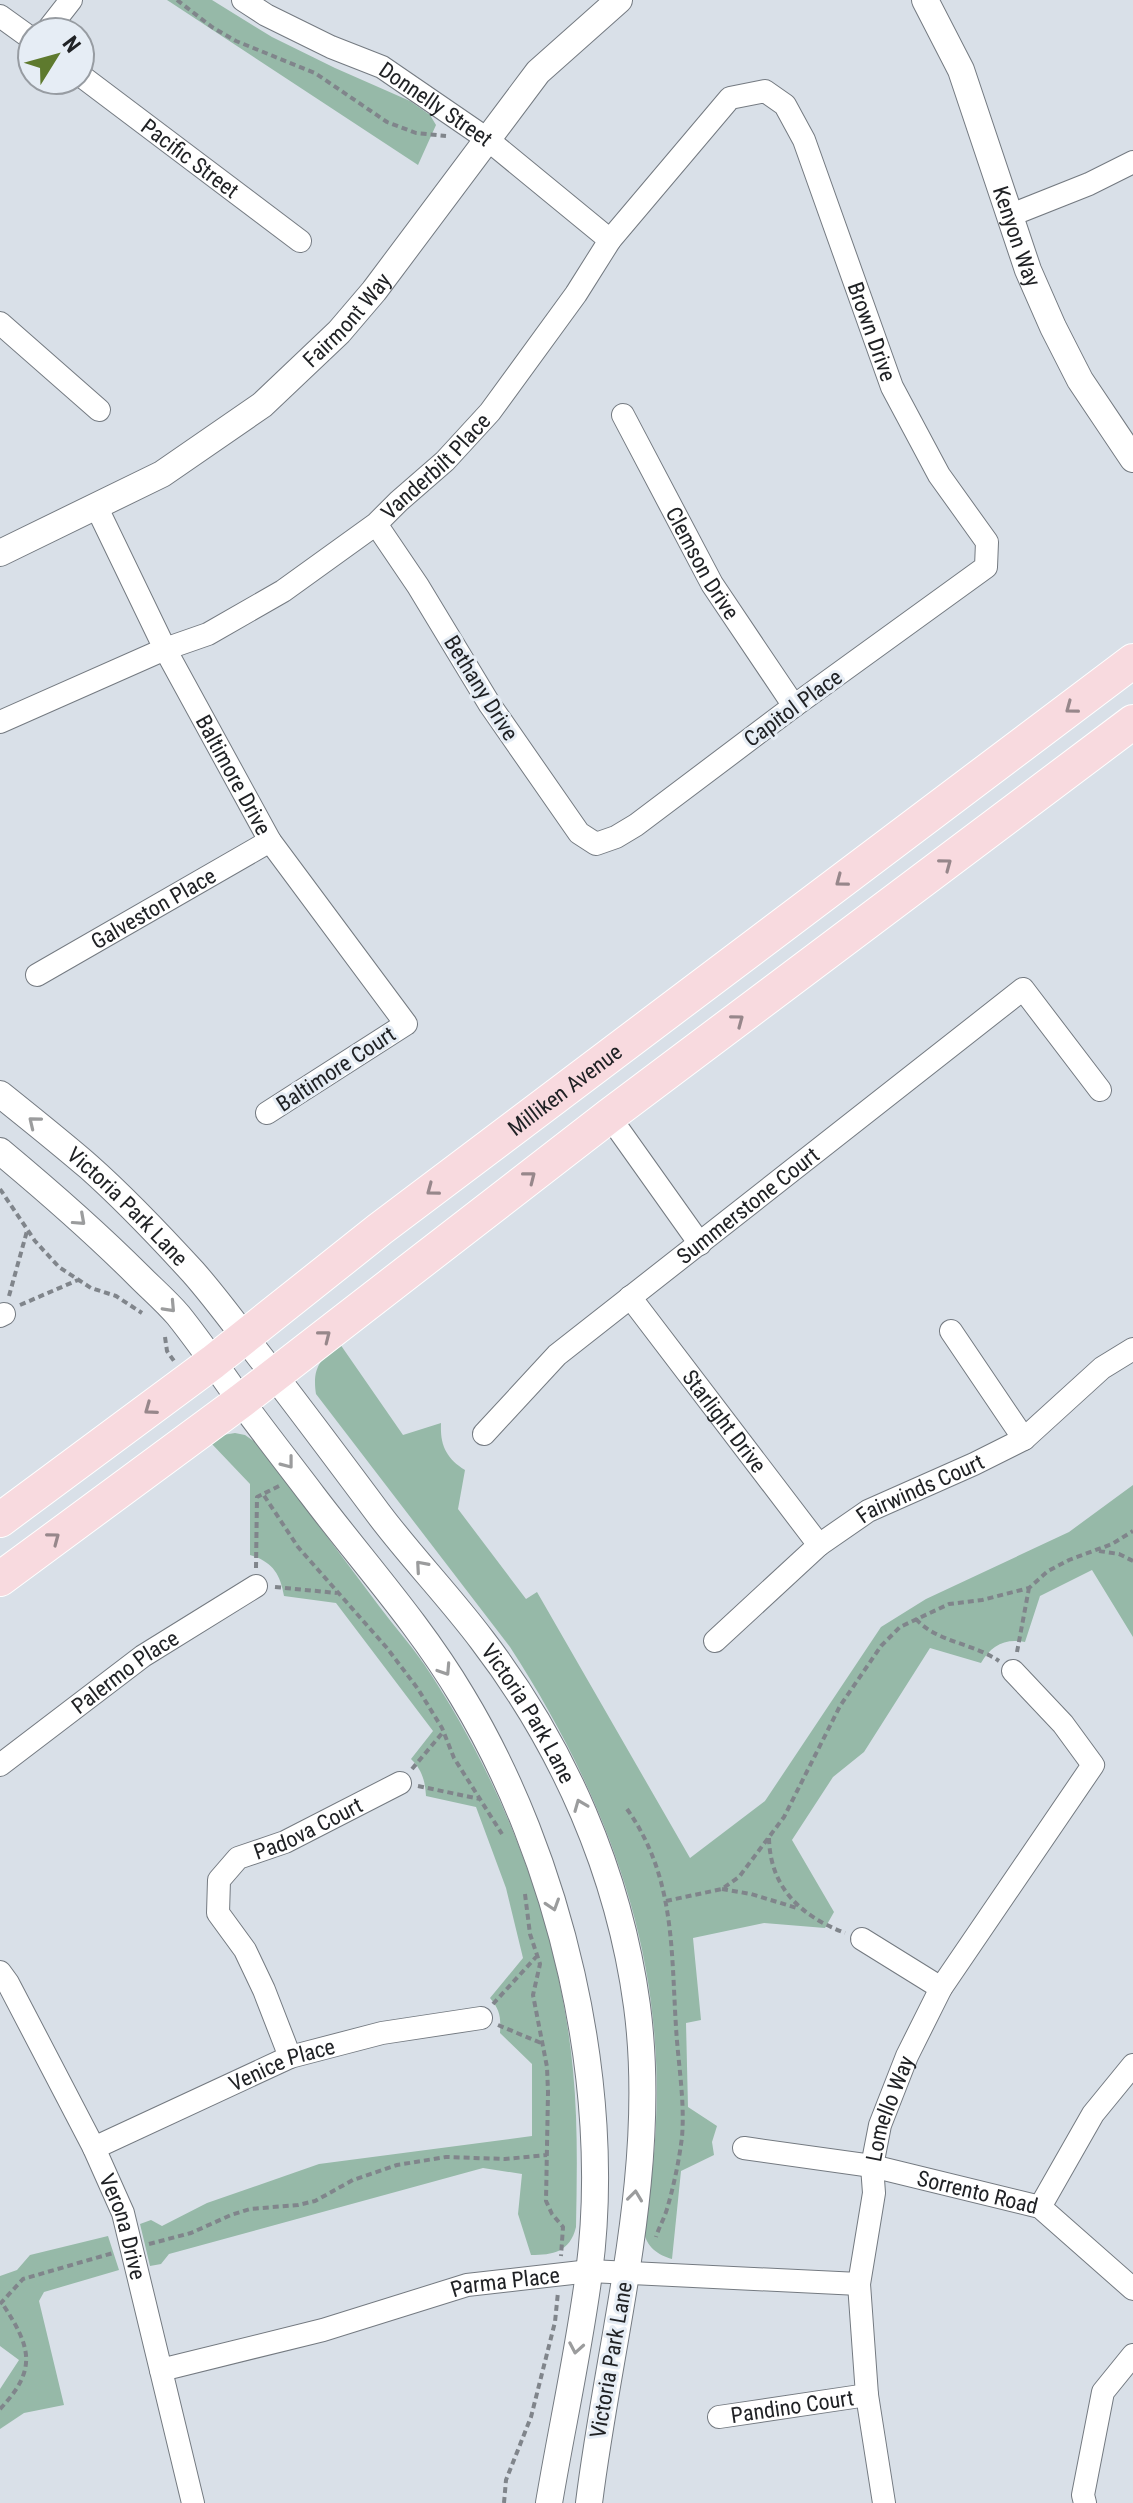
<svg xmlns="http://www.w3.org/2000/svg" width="1133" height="2503" font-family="'Roboto Condensed',sans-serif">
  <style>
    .green { fill: #96b9a8 }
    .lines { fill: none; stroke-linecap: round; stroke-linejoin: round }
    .minor-casing { stroke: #747a81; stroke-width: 24 }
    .tertiary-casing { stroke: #747a81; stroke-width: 28 }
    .primary-casing { stroke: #fff; stroke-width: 36 }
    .path { stroke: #80858b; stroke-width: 4; stroke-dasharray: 6 4; stroke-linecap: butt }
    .minor { stroke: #fff; stroke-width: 22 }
    .tertiary { stroke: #fff; stroke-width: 26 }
    .primary { stroke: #f8dadf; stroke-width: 34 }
    .oneway { stroke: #97878b }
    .oneway2 { stroke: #9b9c9d }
    .labels { text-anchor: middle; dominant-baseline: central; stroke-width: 6; stroke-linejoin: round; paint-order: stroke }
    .street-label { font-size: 22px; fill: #202225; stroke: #e6edf5 }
  </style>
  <rect width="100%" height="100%" fill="#d9e0e8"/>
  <path class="green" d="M 167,0 L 212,0 L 272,37 L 335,68 L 410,101 L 430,115 L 436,125 L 418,165 Z
    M 340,1344 L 403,1435 L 441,1423 C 440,1445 446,1458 465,1470 L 458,1509 L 526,1599 L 537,1592 L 690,1858 L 765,1801 L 881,1627 L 926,1599 L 1069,1532 L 1133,1485 L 1133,1637 L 1092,1570 L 1040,1596 L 1025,1642 C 1004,1638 991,1646 981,1663 L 930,1648 L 864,1752 L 833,1777 L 792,1840 L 834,1912 L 825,1928 L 764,1923 L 693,1938 L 701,2020 L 686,2023 L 688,2107 L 717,2126 L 712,2142 L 714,2155 L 681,2171 L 672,2259 C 658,2255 646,2247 644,2231 C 642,2215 651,2182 653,2165 C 657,2125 658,2082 655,2043 C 646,1900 587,1766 510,1647 L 316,1394 C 312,1368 320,1359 340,1344 Z
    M 235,1433 L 245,1435 L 255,1442 C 297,1496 338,1551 379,1606 C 394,1626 410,1644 424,1664 C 504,1783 559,1926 573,2070 C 578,2122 577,2175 576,2227 C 570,2252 553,2255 531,2255 L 518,2214 L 522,2174 L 483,2168 L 169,2254 L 161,2264 L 150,2266 L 140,2224 L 151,2220 L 162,2226 L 207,2203 L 319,2164 L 532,2136 L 532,2064 L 500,2033 C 501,2017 500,2010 490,1998 L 523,1958 L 506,1888 L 476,1807 L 426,1796 C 425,1780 422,1770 411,1759 L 433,1731 L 336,1603 L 284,1596 C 280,1573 272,1562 250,1555 L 250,1484 L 211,1443 L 223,1435 Z
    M 108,2236 L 119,2270 L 44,2292 L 39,2301 L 64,2405 L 24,2413 L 0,2429 L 0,2389 L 19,2360 L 0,2346 L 0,2276 L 17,2270 L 30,2255 Z"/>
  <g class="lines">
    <defs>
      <g id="minor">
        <path id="s1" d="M 243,0 L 266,15 L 331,47 L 382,67 L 487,139 L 610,240"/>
        <path d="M 0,16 L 32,39"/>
        <path d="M 46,32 L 71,0"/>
        <path id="s2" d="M 80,75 L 300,241"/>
        <path d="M 1011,215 L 1089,184 L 1133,162"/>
        <path d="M 0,323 L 99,410"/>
        <path id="s3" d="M 623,415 L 712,584 L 794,706"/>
        <path id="s4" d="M 96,506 L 165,649 L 270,841 L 406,1024 L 267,1113"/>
        <path id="s5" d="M 0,722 L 165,649 L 208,634 L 283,591 L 376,524 L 399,501 L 445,461 L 490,412 L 576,294 L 610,240 L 730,98 L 765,91 L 785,105 L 804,140 L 892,387 L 939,475 L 987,542 L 986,567 L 794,706 L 636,825 L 616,837 L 596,844 L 579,833 L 490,705 L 418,586 L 376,524"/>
        <path id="s6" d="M 37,975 L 270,841"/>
        <path d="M 609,1116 L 700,1244"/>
        <path id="s7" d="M 630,1297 L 819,1545"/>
        <path d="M 0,1316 L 4,1314"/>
        <path d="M 951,1331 L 1024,1439"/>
        <path id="s8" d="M 484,1434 L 557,1355 L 1023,989 L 1100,1090"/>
        <path id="s9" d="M 715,1641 L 819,1545 L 868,1511 L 974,1464 L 1024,1439 L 1102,1368 L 1133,1349"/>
        <path id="s10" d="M 0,1765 L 143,1656 L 256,1586"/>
        <path d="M 862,1939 L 941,1988"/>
        <path id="s11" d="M 0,1972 L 8,1983 L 94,2148 L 123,2213 L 193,2503"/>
        <path id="s12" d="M 290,2057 L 264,1990 L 245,1950 L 218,1913 L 219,1880 L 238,1858 L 285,1842 L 400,1783"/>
        <path id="s13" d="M 94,2148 L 290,2057 L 382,2033 L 481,2018"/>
        <path id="s14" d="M 744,2148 L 872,2166 L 1040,2207 L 1133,2289"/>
        <path d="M 1040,2207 L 1093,2114 L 1133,2065"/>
        <path id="s15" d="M 161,2370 L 323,2330 L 467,2285 L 590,2271 L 859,2284"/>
        <path id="s16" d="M 719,2417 L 867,2395"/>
        <path id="s17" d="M 884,2503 L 867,2395 L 859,2284 L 874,2193 L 872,2166 L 880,2125 L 907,2056 L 941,1988 L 1093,1765 L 1063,1724 L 1013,1671"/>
        <path d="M 1085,2503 L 1083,2495 L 1103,2392 L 1133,2355"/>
      </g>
      <g id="tertiary">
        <path id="s18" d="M 925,0 L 961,70 L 1028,270 L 1053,327 L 1080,380 L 1133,459"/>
        <path id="s19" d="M 0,553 L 162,474 L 262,405 L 339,332 L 374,291 L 538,72 L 619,0"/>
        <path id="s20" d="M 0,1094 C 30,1118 60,1142 89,1167 C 125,1199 160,1236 193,1272 C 215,1297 234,1323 254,1349 C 296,1403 337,1458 378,1513 C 411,1557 449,1596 482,1640 C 564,1747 619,1873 637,2006 C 659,2171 609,2340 589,2503"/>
        <path d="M 0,1151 C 48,1191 95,1232 139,1276 C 152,1289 166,1301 178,1315 C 199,1341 218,1369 238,1397 C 262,1430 288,1463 313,1496 C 363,1562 420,1625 462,1696 C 560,1858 614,2084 589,2273 C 579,2350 562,2426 549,2503"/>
      </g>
      <g id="primary">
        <path id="s21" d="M 0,1520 L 213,1362 L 380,1229 L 1133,661"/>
        <path d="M 0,1579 L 241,1401 L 609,1116 L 1133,722"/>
      </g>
    </defs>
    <use href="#minor" class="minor-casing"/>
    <use href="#tertiary" class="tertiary-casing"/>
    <use href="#primary" class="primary-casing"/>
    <path class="path" d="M 177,0 L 212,27 L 236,41 L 315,73 L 387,122 L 416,133 L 446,136
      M 0,1189 L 35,1241 L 59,1267 L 91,1288 L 116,1296 L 142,1313
      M 9,1296 L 27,1231
      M 20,1305 L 78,1280
      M 165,1337 L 167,1351 L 174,1361
      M 279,1486 L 263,1494 L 298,1547 L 387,1648 L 418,1689 L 442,1728 L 454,1758 L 502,1834
      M 1099,1551 L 1119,1554 L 1133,1561
      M 256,1568 L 257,1497 L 263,1494
      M 275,1587 L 337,1593
      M 916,1619 C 936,1642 973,1643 999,1661
      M 1017,1652 L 1029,1588
      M 412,1769 L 444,1731
      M 418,1786 L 480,1799
      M 627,1809 C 675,1877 671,1948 676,2027 C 678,2063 685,2100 682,2137 C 679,2161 674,2185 667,2209 C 664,2219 659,2227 656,2237
      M 769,1838 C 770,1888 801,1916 845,1933
      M 722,1889 L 751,1894 L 797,1908
      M 525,1894 L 530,1934 L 540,1964 L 533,1995 L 547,2067 L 548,2092 L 546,2201 L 552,2214 L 563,2227 L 561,2256
      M 666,1901 L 722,1889 L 739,1877 L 784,1817 L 840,1706 L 881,1646 L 900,1627 L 949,1604 L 982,1600 L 1029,1588 L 1048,1571 L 1069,1560 L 1112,1544 L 1133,1531
      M 493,2004 L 537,1956
      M 498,2025 L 541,2043
      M 149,2244 L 191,2233 L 231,2215 L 250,2209 L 298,2205 L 315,2201 L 353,2180 L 397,2165 L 446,2157 L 505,2159 L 547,2155
      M 0,2304 L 23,2279 L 113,2253
      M 0,2409 C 38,2369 31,2347 2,2303
      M 504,2503 L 506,2480 L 531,2417 L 555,2322 L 558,2292"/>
    <use href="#minor" class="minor"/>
    <use href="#tertiary" class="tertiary"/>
    <use href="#primary" class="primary"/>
  </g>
  <defs><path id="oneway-chevron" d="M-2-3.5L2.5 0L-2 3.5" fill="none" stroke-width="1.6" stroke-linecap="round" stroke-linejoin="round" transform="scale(2)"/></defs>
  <g class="oneway">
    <use href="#oneway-chevron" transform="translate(1071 708) rotate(143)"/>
    <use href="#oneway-chevron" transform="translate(946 864) rotate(-37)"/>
    <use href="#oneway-chevron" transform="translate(841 881) rotate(143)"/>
    <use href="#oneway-chevron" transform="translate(738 1020) rotate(-37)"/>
    <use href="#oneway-chevron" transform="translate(530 1177) rotate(-38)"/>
    <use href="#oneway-chevron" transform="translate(432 1190) rotate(143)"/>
    <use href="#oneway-chevron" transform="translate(325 1336) rotate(-38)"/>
    <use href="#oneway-chevron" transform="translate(150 1409) rotate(144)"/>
    <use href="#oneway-chevron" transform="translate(54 1538) rotate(-37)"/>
  </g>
  <g class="oneway2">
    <use href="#oneway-chevron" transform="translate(34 1122) rotate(-141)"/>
    <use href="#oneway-chevron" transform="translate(80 1220) rotate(42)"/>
    <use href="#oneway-chevron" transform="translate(170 1307) rotate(47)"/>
    <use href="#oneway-chevron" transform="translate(288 1463) rotate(52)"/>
    <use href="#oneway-chevron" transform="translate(421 1566) rotate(-131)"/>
    <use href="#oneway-chevron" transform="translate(445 1670) rotate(57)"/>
    <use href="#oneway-chevron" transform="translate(580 1805) rotate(-112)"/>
    <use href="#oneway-chevron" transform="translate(553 1905) rotate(72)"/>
    <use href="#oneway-chevron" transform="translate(635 2196) rotate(-83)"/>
    <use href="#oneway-chevron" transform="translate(576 2348) rotate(100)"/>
  </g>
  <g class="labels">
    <g class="street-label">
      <text stroke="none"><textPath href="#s1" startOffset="220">Donnelly Street</textPath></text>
      <text stroke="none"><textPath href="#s2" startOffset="138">Pacific Street</textPath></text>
      <text stroke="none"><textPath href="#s18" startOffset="254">Kenyon Way</textPath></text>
      <text stroke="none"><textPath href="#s19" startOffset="422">Fairmont Way</textPath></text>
      <text stroke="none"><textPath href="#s5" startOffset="1286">Brown Drive</textPath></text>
      <text stroke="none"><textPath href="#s5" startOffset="510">Vanderbilt Place</textPath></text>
      <text stroke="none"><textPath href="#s3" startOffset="168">Clemson Drive</textPath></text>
      <text transform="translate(481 688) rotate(58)">Bethany Drive</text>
      <text transform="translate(793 708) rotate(-36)">Capitol Place</text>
      <text stroke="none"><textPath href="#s4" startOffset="302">Baltimore Drive</textPath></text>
      <text stroke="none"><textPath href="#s6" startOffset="134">Galveston Place</textPath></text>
      <text transform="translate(336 1069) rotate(-33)">Baltimore Court</text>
      <text stroke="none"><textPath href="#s21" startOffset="710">Milliken Avenue</textPath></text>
      <text stroke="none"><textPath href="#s8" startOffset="350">Summerstone Court</textPath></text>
      <text stroke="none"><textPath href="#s20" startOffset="170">Victoria Park Lane</textPath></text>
      <text stroke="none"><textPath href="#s7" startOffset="156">Starlight Drive</textPath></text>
      <text stroke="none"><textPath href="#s9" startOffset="258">Fairwinds Court</textPath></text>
      <text stroke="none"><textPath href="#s10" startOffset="156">Palermo Place</textPath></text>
      <text stroke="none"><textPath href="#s20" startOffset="818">Victoria Park Lane</textPath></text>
      <text stroke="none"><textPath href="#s12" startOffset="300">Padova Court</textPath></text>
      <text stroke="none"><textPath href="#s13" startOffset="206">Venice Place</textPath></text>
      <text stroke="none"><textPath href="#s17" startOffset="400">Lomello Way</textPath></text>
      <text stroke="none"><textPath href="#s14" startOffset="238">Sorrento Road</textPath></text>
      <text stroke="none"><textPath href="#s11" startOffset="284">Verona Drive</textPath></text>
      <text stroke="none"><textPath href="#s15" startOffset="356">Parma Place</textPath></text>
      <text transform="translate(611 2360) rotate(-80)">Victoria Park Lane</text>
      <text stroke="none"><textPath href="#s16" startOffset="74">Pandino Court</textPath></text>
    </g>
  </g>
  <g transform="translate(56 56) rotate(53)"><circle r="38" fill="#e6edf5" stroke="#979ca2" stroke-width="2"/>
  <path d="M0-6L14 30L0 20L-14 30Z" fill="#5e7a2e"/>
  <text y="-12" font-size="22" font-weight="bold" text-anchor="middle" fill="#202225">N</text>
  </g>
</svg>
